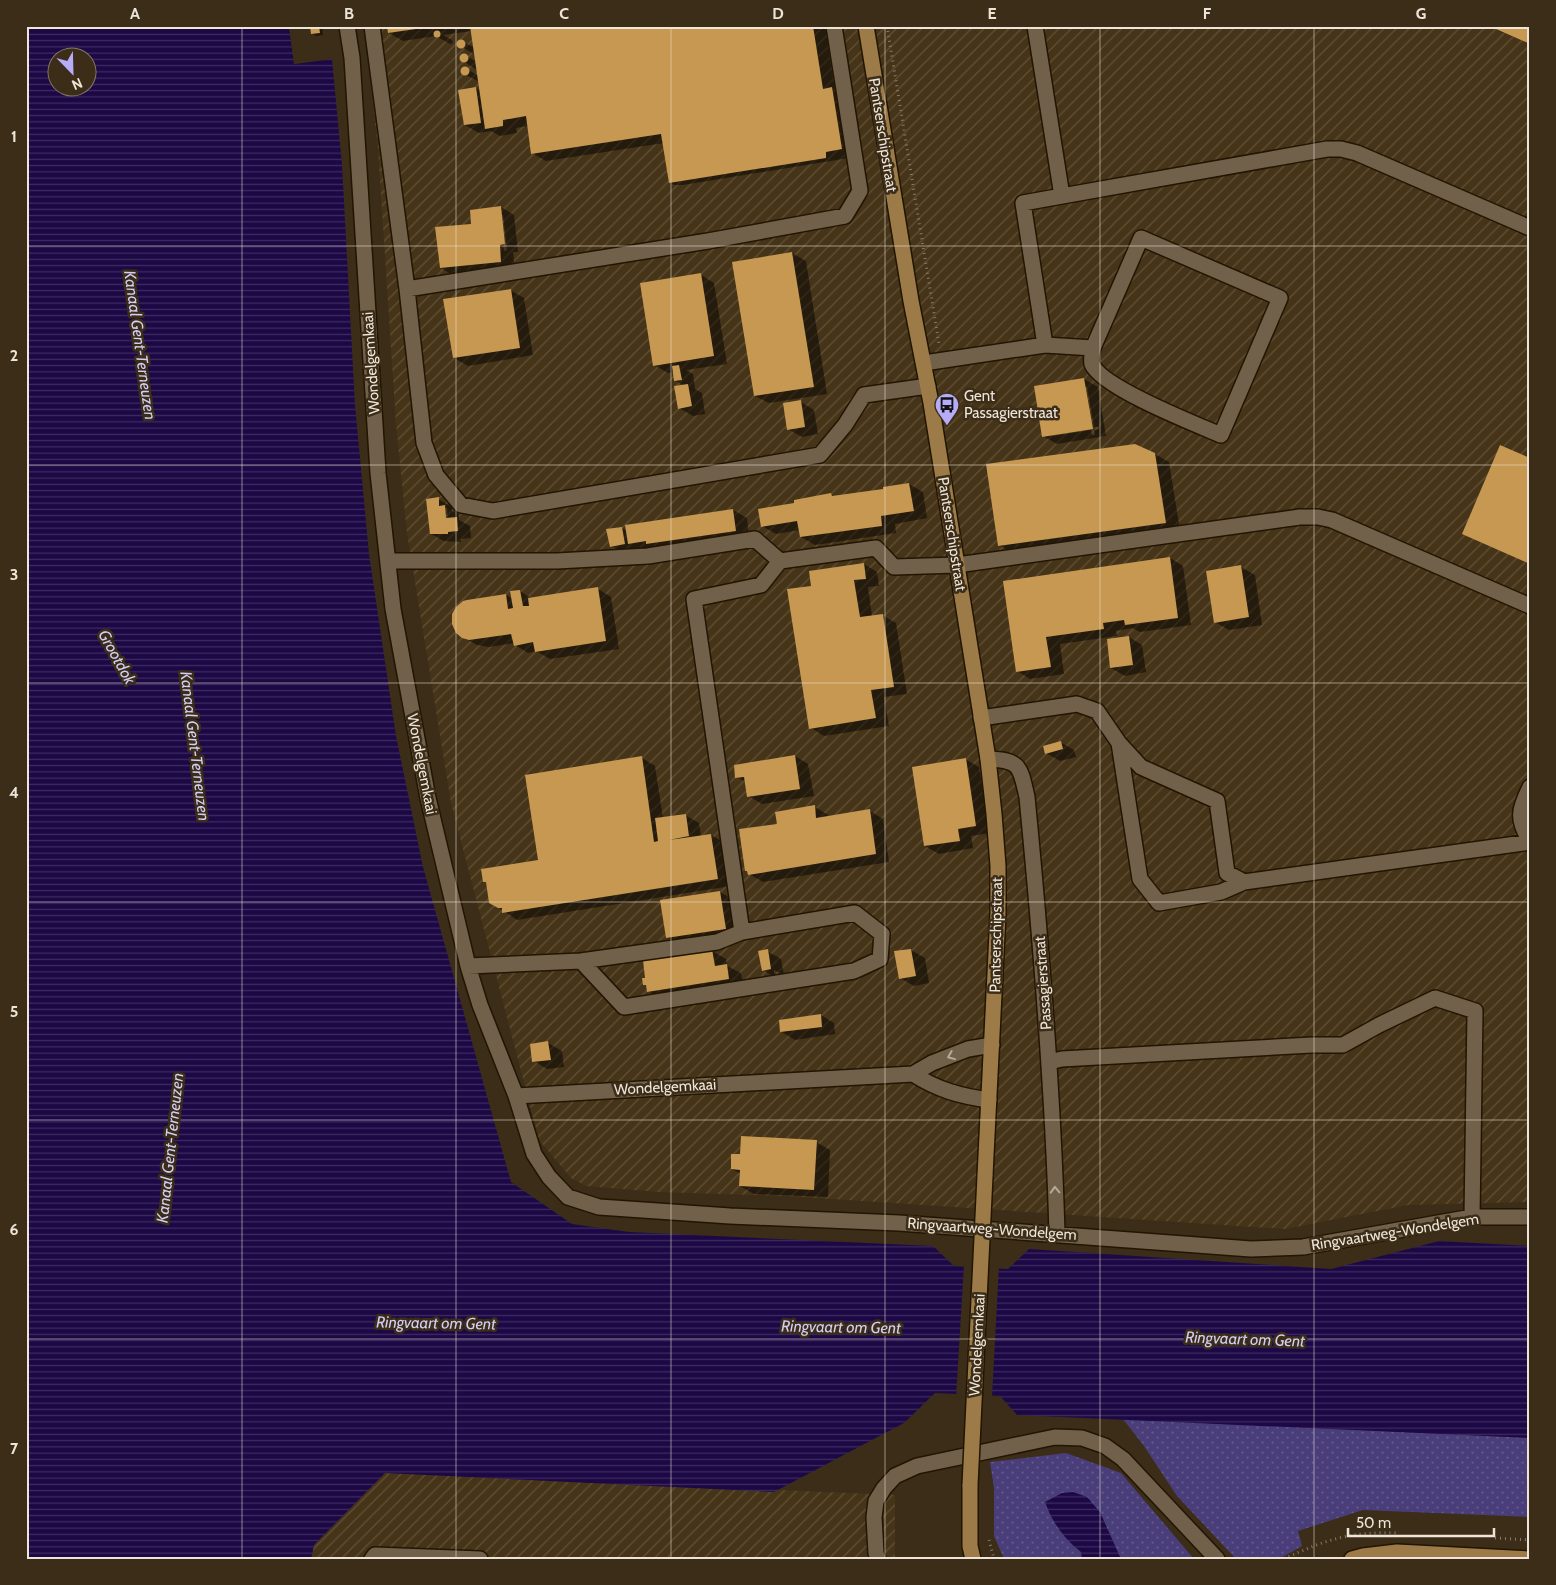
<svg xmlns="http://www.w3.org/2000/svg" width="1556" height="1585" font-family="Cabin,sans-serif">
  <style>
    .industrial { fill: url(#industrial-furrows) }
    .grass { fill: url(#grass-dots) }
    .water { fill: url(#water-rules); fill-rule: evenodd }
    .pier { fill: #3b2d18 }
    .shadow { fill: #0007; fill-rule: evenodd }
    .building { fill: #c69851 }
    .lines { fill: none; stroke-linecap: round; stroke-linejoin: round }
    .minor-casing { stroke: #221502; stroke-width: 18 }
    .major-casing { stroke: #221502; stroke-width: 18 }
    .path { stroke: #877b6a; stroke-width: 3; stroke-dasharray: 1 4; stroke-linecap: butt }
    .minor { stroke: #71614b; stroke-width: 15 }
    .major { stroke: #9c7b49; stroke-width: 15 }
    .major-bridge-casing { stroke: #221502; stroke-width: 18; stroke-linecap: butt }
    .major-bridge { stroke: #9c7b49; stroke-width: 15 }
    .oneway { stroke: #b6aa99 }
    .grid { fill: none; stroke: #eee5d8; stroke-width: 1; stroke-opacity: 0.55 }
    .labels { text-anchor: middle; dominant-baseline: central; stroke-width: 5; stroke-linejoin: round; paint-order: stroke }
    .street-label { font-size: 15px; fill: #eee5d8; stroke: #3b2d18 }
    .poi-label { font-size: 15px; fill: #eee5d8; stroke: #3b2d18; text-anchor: start }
    .water-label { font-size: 16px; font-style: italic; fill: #d3cff7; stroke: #3b2d18 }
    .neatline { fill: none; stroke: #eee5d8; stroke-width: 2 }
    .grid-label { font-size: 16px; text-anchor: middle; font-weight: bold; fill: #eee5d8 }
  </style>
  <defs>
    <pattern id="industrial-furrows" width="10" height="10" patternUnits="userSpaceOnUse" patternTransform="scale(1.25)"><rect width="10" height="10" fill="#463418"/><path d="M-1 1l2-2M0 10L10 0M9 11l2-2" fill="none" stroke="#615139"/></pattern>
    <pattern id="grass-dots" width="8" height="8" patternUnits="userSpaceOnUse" patternTransform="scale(1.25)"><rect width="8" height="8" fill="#493e7a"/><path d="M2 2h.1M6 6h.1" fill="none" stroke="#645a8c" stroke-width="1.8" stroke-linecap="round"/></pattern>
    <pattern id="water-rules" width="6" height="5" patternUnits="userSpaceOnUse" patternTransform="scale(1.25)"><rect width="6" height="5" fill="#1d0846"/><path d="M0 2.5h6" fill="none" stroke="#3e2c60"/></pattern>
  </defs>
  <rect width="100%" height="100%" fill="#3b2d18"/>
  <path class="industrial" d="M 364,26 L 1530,26 L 1530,1202 L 1408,1205 L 1285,1229 L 787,1196 L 659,1192 L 586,1186 L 571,1178 L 539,1140 L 451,803 L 407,533 L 396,424 L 378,149 Z
    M 385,1473 L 895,1495 L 895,1559 L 311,1559 L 314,1545 Z"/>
  <path class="grass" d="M 1123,1419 L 1530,1438 L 1530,1517 L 1363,1510 L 1298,1531 L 1302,1546 L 1279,1559 L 1236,1559 L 1177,1496 L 1144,1446 Z
    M 1066,1453 L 1121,1473 L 1194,1559 L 1004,1559 L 994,1536 L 994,1488 L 990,1462 Z"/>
  <path class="water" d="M 26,26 L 289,26 L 294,64 L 332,59 L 342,165 L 355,405 L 369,554 L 396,736 L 423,867 L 511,1182 L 572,1224 L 629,1232 L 933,1246 L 954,1266 L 1008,1269 L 1029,1249 L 1331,1269 L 1439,1241 L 1530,1246 L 1530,1438 L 1017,1415 L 1000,1396 L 935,1393 L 904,1423 L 774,1492 L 385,1473 L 314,1545 L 311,1559 L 26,1559 ZM 58,58 L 88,58 L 88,88 L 58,88 Z
    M 1073,1492 L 1087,1497 L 1100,1512 L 1121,1559 L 1082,1559 L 1081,1552 C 1064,1539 1052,1522 1045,1502 L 1062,1493 Z"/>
  <path class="pier" d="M 289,26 L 291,26 L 296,61 L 331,57 L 334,58 L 294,64 Z
    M 964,1264 L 999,1266 L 992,1398 L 956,1397 Z"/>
  <path class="shadow" d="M 311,26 L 322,26 L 323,35 L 316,36 L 312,33 Z
    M 388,26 L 825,26 L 835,91 L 845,97 L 855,157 L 683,185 L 674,185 L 670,182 L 664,143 L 546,161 L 532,153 L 528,126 L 516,128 L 517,133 L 500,136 L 491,131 L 479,133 L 465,125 L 459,91 L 476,88 L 481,91 L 480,82 L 464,74 L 463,69 L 465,68 L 479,76 L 477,70 L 463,61 L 460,58 L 464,55 L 477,62 L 476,55 L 458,45 L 459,42 L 463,42 L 475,48 L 472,31 L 443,35 L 452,40 L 453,43 L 450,44 L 436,36 L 403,41 L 389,33 Z
    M 1490,26 L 1530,26 L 1530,44 L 1499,31 Z
    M 501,207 L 514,215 L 518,252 L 513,252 L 515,269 L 454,276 L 441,268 L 473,225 ZM 501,215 L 503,215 L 507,250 L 504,251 Z
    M 792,253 L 806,261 L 827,394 L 769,403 L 755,396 Z
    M 701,275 L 714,283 L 727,364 L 686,370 L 693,374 L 695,389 L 702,393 L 705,414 L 693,416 L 679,408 L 684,386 L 675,380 L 674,372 L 668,373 L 654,365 Z
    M 510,290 L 524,298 L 533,355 L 468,366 L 454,358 Z
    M 1084,379 L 1098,387 L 1106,436 L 1057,444 L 1043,436 ZM 1085,387 L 1087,387 L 1094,427 L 1098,427 L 1099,429 L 1094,430 L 1095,435 L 1092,435 L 1091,430 L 1053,436 L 1053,434 Z
    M 801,402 L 814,410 L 818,434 L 802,437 L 788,429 Z
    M 1155,454 L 1169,462 L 1180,530 L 1013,553 L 999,545 Z
    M 1530,459 L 1530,564 L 1464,533 Z
    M 909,484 L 923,492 L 927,518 L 895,524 L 896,533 L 815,545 L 801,537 L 800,530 L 776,534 L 762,526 L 795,504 L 831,495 L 835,497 L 885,490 Z
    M 438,499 L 452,507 L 452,511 L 459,514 L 459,520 L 470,526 L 471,538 L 461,539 L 461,542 L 444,541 L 431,534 ZM 444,508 L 447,508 L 448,524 L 446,524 Z
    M 733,510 L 747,518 L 749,538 L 643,551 L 638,548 L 638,552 L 624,554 L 611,546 L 622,528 L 627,531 Z
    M 1170,558 L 1183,566 L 1191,625 L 1140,632 L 1132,628 L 1116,631 L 1117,636 L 1060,644 L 1064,674 L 1030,679 L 1017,671 L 1004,582 Z
    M 864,564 L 877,572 L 879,586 L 868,587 L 872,616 L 882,615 L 896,623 L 907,694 L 884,697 L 889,726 L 824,736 L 811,728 L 813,587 Z
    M 1241,567 L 1255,575 L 1262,625 L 1229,630 L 1215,622 Z
    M 598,589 L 611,597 L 619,649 L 550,659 L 536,651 L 528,653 L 515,645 L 514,643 L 489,647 L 477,645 L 463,637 L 506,595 L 513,599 L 520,591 L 532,599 Z
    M 1129,637 L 1142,645 L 1146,672 L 1125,676 L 1111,668 Z
    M 1060,742 L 1074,750 L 1076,757 L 1060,761 L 1046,753 Z
    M 795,756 L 808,764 L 814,796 L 762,804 L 748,796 L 746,782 L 737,777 Z
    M 642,758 L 655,766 L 663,818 L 685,815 L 699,823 L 701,837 L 711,835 L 725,843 L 731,886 L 517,920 L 491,902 L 540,861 Z
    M 965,759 L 979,767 L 990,833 L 971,836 L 973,848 L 939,854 L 925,846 Z
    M 815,807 L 828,815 L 828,817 L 870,811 L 883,819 L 889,862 L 763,882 L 749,874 L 778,825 Z
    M 720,892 L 734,900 L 739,936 L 681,945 L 667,937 Z
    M 911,950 L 925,958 L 929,983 L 914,986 L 900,978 L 896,952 Z
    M 712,951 L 726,959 L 727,966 L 741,973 L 743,986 L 662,999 L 648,991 L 648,987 L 645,985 Z
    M 767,951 L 781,959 L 784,975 L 774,970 L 774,973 L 781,977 L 776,978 L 763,970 Z
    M 821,1015 L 834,1023 L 835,1034 L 795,1040 L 782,1032 Z
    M 548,1043 L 562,1051 L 564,1067 L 547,1069 L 534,1061 Z
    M 816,1142 L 830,1150 L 828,1197 L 754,1194 L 740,1186 L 741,1174 L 732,1169 L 741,1156 Z"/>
  <path class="building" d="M 310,26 L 319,26 L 320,33 L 311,34 Z
    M 387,26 L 430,26 L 430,27 L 388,33 Z
    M 470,26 L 813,26 L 823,89 L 832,87 L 842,149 L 826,152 L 826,158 L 669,183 L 661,134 L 531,154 L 526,116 L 503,120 L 503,126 L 485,129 Z
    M 1489,26 L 1530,26 L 1530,44 Z
    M433.5 34a3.5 3.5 0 1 1 7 0a3.5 3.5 0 1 1-7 0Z
    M456.5 44a4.5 4.5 0 1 1 9 0a4.5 4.5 0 1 1-9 0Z
    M459.5 58a4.5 4.5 0 1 1 9 0a4.5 4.5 0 1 1-9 0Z
    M460.5 71a4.5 4.5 0 1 1 9 0a4.5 4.5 0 1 1-9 0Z
    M 476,87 L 481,123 L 464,125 L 458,90 Z
    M 501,206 L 505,244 L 500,245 L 501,262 L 440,268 L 435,227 L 471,224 L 470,210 Z
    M 792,252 L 814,387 L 754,396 L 732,262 Z
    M 701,273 L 714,356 L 653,366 L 640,283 Z
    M 511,289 L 520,348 L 453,358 L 443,299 Z
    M 679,365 L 682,380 L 674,381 L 672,366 Z
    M 1084,378 L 1093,429 L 1042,437 L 1034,386 Z
    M 688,384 L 692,406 L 678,409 L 674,386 Z
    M 801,400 L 805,427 L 787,430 L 783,403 Z
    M 1135,444 L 1155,453 L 1166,523 L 998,546 L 986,464 Z
    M 1500,445 L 1530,458 L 1530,564 L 1462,534 Z
    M 909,483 L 914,511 L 881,516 L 882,526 L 800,537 L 797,521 L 761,527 L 758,509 L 794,503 L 794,500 L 831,493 L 832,496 L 883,489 L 883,487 Z
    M 439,497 L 439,506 L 445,505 L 446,518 L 457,517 L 458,531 L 448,532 L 448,534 L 430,534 L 426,499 Z
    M 733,509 L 736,531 L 646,544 L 646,541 L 628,544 L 625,525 Z
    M 622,527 L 625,544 L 610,547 L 606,529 Z
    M 1170,557 L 1178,618 L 1125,625 L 1124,620 L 1103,623 L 1104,629 L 1046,637 L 1051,667 L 1016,672 L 1003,581 Z
    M 864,563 L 866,579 L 854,580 L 860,617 L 883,614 L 894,687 L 871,690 L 876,718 L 809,729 L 787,589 L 811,586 L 809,571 Z
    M 1241,565 L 1249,617 L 1214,623 L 1206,571 Z
    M 598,587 L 606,641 L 535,652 L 533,642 L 514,646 L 511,634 L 469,640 L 462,638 L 456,633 L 452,624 L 452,614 L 456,607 L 463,601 L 467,600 L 506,594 L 508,609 L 513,608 L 510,591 L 520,590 L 523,606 L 529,606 L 528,598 Z
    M 1129,636 L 1133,665 L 1110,668 L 1107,639 Z
    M 1061,741 L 1063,749 L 1045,754 L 1043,746 Z
    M 795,755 L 800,789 L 747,797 L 744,777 L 735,778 L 734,765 Z
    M 642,756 L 654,842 L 658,841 L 655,818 L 686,814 L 689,836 L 669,840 L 711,834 L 718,879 L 502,913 L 502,908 L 498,908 L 489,903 L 486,882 L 483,882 L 481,869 L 538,860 L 525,775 Z
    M 966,758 L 976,826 L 958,829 L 960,841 L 924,846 L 912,767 Z
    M 815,805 L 816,818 L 870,809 L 876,854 L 748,875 L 747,871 L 745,871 L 739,829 L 777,824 L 775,812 Z
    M 720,891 L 726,929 L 666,938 L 660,900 Z
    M 712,949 L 715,966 L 727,964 L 729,979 L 647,992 L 646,985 L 643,985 L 642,978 L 645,978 L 643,960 Z
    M 768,949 L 771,969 L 762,971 L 758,951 Z
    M 911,949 L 916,976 L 899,979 L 894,951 Z
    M 821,1014 L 822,1027 L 780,1032 L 779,1020 Z
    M 548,1041 L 551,1060 L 532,1062 L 530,1044 Z
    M 741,1136 L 817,1140 L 814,1190 L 739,1186 L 740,1170 L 731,1169 L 731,1154 L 740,1154 Z"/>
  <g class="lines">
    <defs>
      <path id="minor" d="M 347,26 L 352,58 L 378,473 L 393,609 L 428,798 L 468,966 L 480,1005 L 516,1096 L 534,1154 L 549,1177 L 568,1197 L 599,1207 L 730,1216 L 899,1223 L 1251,1249 L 1303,1247 L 1472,1217 L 1530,1217
        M 372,26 L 407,289 L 424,443 L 436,475 L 461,505 L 493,511 L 820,455 L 845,425 L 864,395 L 928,386
        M 1035,26 L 1062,196 L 1327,149 L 1341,149 L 1357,153 L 1530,228
        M 1062,196 L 1023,203 L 1045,345 L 1093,348 C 1092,353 1091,359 1092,364 C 1101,387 1195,424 1221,435 L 1280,298 L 1141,238 L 1093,348
        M 407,289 L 708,241 L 845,216 L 860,191 L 834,26
        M 924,363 L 1045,345
        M 389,561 L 557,561 L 648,556 L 755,539 L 780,561
        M 981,718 L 1077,704 L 1097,711 L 1119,743 L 1140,879 L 1159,903 L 1221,892 L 1244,882 L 1530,842
        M 1119,743 L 1141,767 L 1217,801 L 1227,873 L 1244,882
        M 988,759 C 1021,760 1020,767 1027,797 C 1041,942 1053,1088 1057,1234
        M 1530,787 C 1519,809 1516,819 1530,841
        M 581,961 L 624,1007 L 854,971 L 880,959 L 882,934 L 855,913 L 742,932
        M 468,966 L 581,961 L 717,942 L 742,932 L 694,599 L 761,585 L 780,561 L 876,548 L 894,567 L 957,565 L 1300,517 L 1318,517 L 1332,520 L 1530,606
        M 1049,1062 L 1062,1059 L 1312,1045 L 1343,1045 L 1379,1025 L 1435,998 L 1475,1011 L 1472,1217
        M 913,1074 C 938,1090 960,1096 989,1100
        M 516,1096 L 913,1074 L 932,1063 L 968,1049 L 992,1045
        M 372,1559 L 375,1555 L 480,1559
        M 878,1559 L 876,1553 L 874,1517 L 876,1501 L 884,1488 L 895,1476 L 917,1466 L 1055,1437 L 1082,1438 L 1105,1446 L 1123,1459 L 1217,1559"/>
      <path id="major" d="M 866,26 L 911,301 L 931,403 L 988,759 L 994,814 L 998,866 L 998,913 L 985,1176
        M 970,1485 L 970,1546 L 973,1559
        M 1352,1559 L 1363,1556 L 1397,1552 L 1530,1559"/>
    </defs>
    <use href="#minor" class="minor-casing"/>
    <use href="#major" class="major-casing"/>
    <path class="path" d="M 887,26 L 939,344
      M 1495,1538 L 1530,1540
      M 989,1540 L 994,1559
      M 1284,1559 C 1324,1540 1352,1531 1397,1533"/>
    <use href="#minor" class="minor"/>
    <use href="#major" class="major"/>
    <defs>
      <path id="major-bridge" d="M 970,1485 L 985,1176"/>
    </defs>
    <use href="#major-bridge" class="major-bridge-casing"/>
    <use href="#major-bridge" class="major-bridge"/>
  </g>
  <defs><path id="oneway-chevron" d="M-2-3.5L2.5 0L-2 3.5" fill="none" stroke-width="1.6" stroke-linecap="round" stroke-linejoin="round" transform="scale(1.25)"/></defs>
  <g class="oneway">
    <use href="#oneway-chevron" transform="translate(951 1056) rotate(158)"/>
    <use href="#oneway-chevron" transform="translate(1055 1190) rotate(-92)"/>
  </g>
  <path class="grid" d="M 242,26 L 242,1559M 456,26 L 456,1559M 671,26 L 671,1559M 885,26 L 885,1559M 1100,26 L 1100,1559M 1314,26 L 1314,1559M 26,246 L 1530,246M 26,465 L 1530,465M 26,683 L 1530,683M 26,902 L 1530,902M 26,1120 L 1530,1120M 26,1339 L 1530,1339"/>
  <defs>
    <symbol id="bus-pin" viewBox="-11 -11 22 30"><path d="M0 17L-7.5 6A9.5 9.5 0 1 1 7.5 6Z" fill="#b6acf8" stroke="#3b2d18"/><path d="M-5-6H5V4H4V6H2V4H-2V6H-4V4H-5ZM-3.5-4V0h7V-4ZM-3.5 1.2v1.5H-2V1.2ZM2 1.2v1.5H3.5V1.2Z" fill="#111"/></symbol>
  </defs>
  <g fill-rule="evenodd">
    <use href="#bus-pin" x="933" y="391" width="28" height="38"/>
  </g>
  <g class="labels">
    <g class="street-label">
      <text transform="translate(883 135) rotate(81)">Pantserschipstraat</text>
      <text transform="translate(371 363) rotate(-94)">Wondelgemkaai</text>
      <text transform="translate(952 534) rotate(81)">Pantserschipstraat</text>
      <text transform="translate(422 764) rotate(79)">Wondelgemkaai</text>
      <text transform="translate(996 935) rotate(-89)">Pantserschipstraat</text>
      <text transform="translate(1043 983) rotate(-94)">Passagierstraat</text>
      <text transform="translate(665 1087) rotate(-3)">Wondelgemkaai</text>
      <text transform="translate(992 1229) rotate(4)">Ringvaartweg-Wondelgem</text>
      <text transform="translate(1395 1232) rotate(-9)">Ringvaartweg-Wondelgem</text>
      <text transform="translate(977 1345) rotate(-87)">Wondelgemkaai</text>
    </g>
    <g class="poi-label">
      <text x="964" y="396">Gent<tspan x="964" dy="17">Passagierstraat</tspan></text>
    </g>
    <g class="water-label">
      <text transform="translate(140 345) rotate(82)">Kanaal Gent-Terneuzen</text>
      <text transform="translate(117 657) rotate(61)">Grootdok</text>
      <text transform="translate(195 746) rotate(83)">Kanaal Gent-Terneuzen</text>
      <text transform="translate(170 1148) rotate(-84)">Kanaal Gent-Terneuzen</text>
      <text transform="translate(436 1323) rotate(1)">Ringvaart om Gent</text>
      <text transform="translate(841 1327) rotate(1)">Ringvaart om Gent</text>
      <text transform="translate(1245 1339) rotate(2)">Ringvaart om Gent</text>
    </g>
  </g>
  <rect width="1556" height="1585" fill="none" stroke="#3b2d18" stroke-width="55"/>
  <g transform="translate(72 72) rotate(157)"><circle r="24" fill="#3b2d18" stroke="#837765"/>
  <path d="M0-4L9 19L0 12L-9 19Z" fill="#b6acf8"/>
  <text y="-8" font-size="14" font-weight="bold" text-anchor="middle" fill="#eee5d8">N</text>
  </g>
  <path d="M1348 1528v8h146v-8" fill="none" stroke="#eee5d8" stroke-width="2.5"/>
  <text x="1356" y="1528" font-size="15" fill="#eee5d8" stroke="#3b2d18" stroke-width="4" paint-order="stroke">50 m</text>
  <rect x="28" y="28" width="1500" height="1530" class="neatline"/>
  <g class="grid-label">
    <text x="135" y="19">A</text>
    <text x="349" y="19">B</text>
    <text x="564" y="19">C</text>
    <text x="778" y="19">D</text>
    <text x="992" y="19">E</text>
    <text x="1207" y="19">F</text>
    <text x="1421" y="19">G</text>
    <text x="14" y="142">1</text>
    <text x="14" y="361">2</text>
    <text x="14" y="580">3</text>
    <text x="14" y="798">4</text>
    <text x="14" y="1017">5</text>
    <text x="14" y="1235">6</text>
    <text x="14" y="1454">7</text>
  </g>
</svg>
